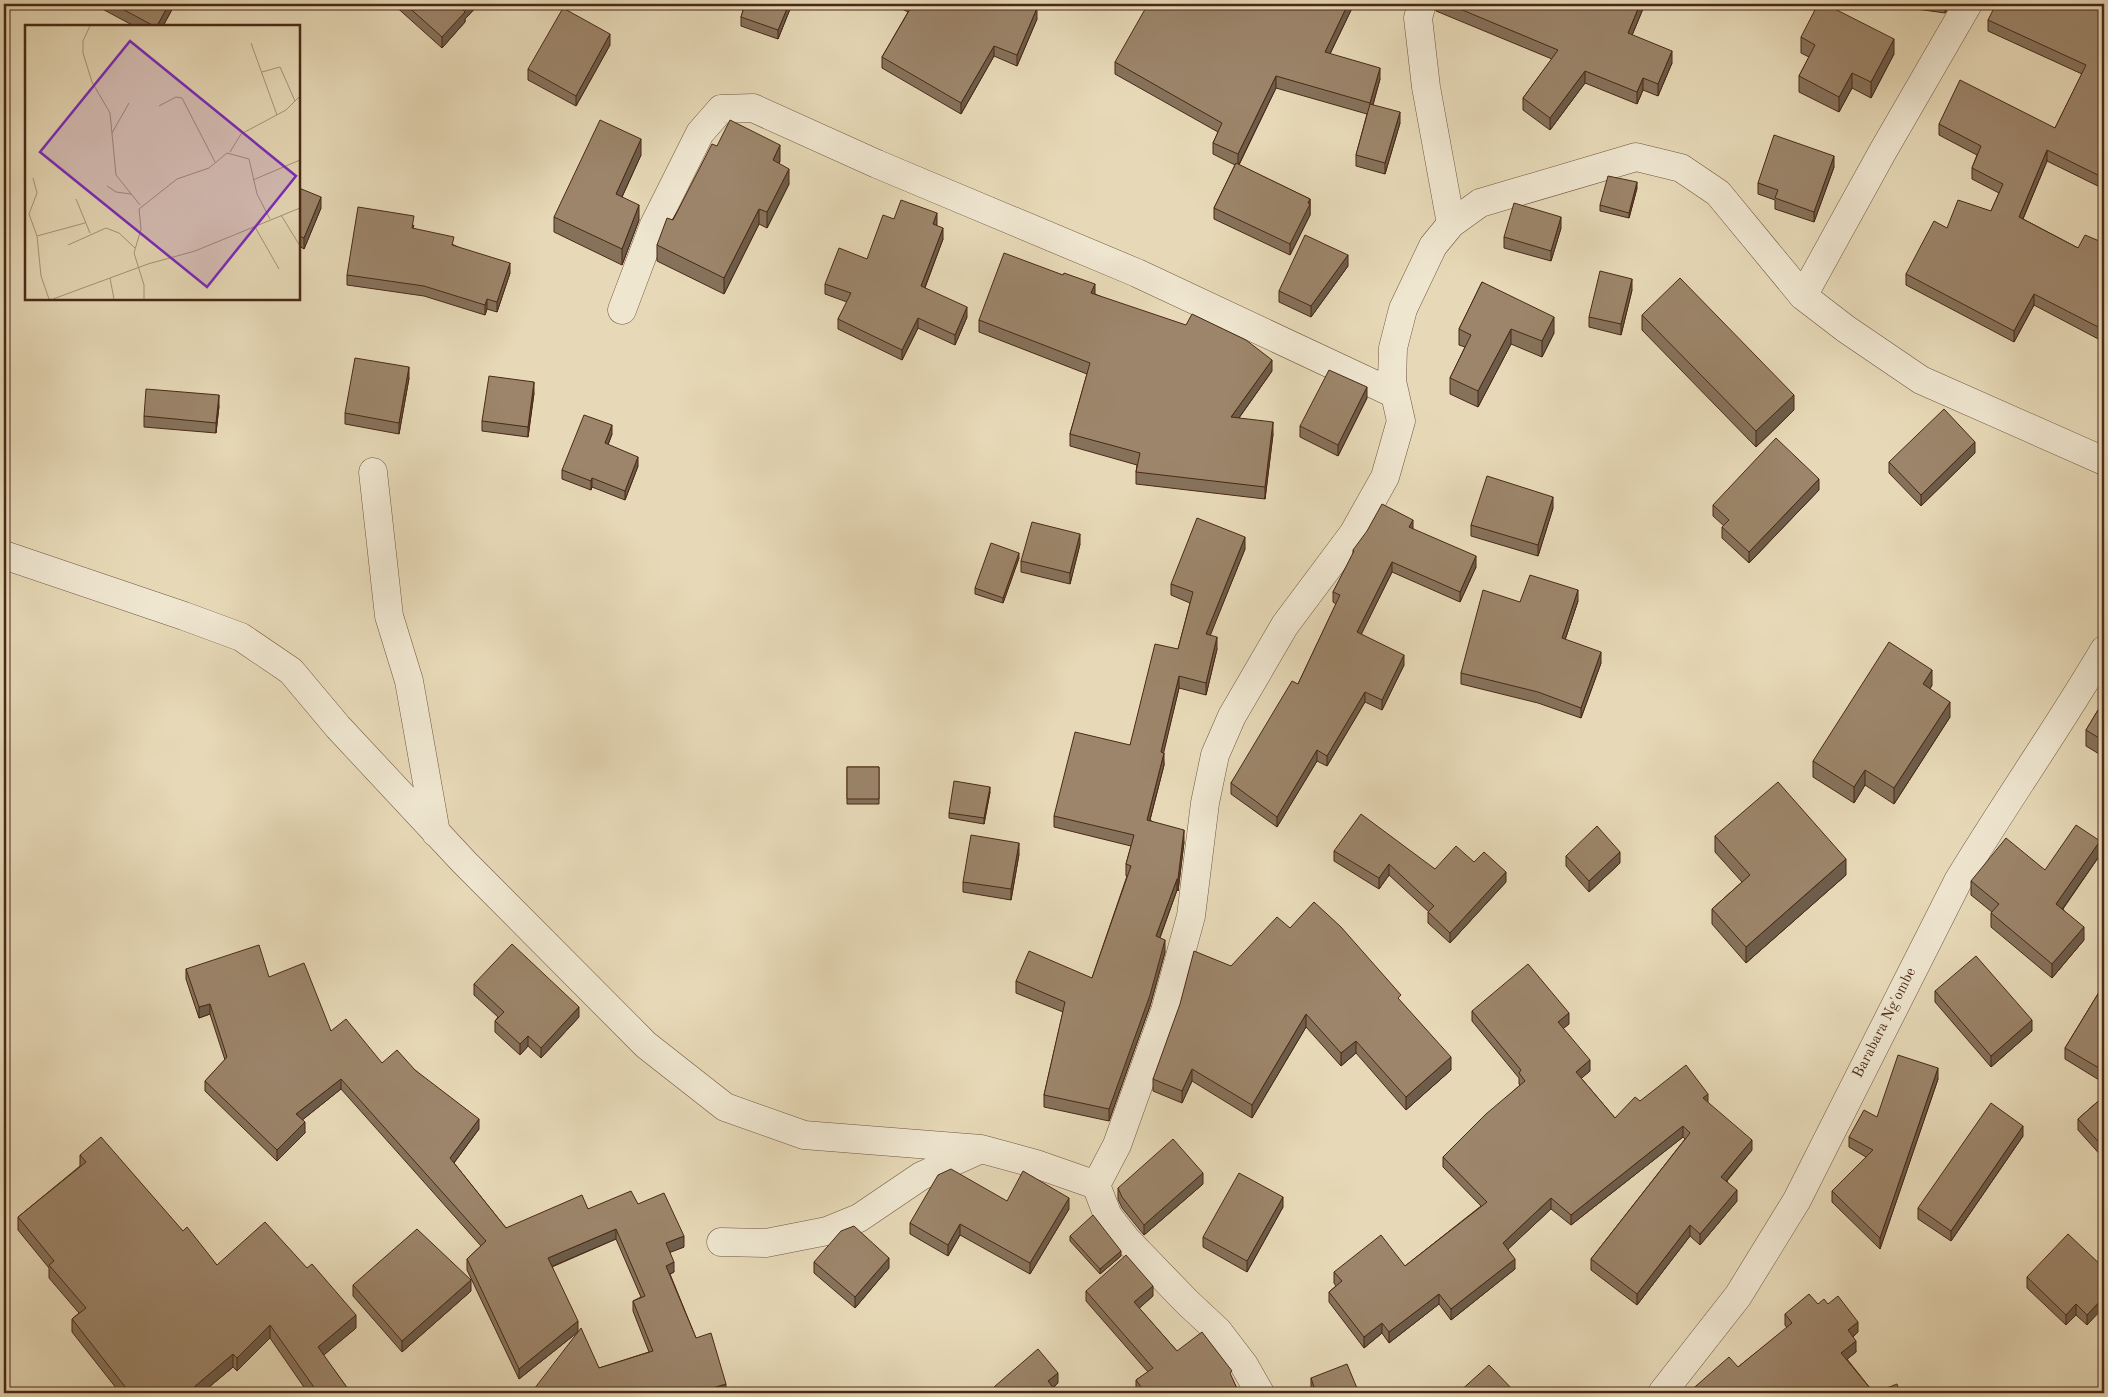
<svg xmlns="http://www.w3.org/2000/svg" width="2108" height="1397" font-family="'Old Standard TT',serif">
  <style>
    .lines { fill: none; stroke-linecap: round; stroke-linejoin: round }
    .minor-casing { stroke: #71553e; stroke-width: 29 }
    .minor { stroke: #efe6d0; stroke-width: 28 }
    .wall { fill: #86725b; stroke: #4a2916 }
    .shaded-wall { fill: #6d5d4a; stroke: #4a2916 }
    .building { fill: #9c856a; stroke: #4a2916 }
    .labels { text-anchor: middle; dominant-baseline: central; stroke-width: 4.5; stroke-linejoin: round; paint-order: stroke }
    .street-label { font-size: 15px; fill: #4a2916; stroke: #efe6d0 }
    .inset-road { fill: none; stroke: #a89377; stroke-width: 1 }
    .view { fill: #7b2cbf; fill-opacity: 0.15; stroke: #7b2cbf; stroke-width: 2.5 }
    .inset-edge { fill: none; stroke: #4a2916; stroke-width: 2.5 }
  </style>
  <rect width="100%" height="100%" fill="#e7d9b7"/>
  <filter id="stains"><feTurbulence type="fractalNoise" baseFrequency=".004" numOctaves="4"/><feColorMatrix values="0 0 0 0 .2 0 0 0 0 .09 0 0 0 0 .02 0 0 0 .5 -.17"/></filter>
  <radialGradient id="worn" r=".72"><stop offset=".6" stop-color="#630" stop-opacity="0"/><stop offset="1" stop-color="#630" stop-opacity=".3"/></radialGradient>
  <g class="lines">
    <defs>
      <path id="minor" d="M 1422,4 L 1418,18 L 1426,87 L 1451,224
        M 1803,296 L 1883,151 L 1968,4
        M 622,310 L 654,225 L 700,133 L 721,109 L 753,108 L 877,164 L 1137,273 L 1395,394
        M 373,472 L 389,616 L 409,681 L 436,833
        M 4,555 L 184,616 L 241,637 L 291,671 L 338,727 L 464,862 L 646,1045 L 725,1107 L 804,1135 L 981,1149 L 1036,1164 L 1096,1185
        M 721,1242 L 766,1243 L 827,1231 L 859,1218 L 921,1176 L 977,1151
        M 1260,1393 L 1244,1365 L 1218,1331 L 1187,1302 L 1126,1239 L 1108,1216 L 1096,1185 L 1117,1145 L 1165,1011 L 1191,916 L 1205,803 L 1215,755 L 1232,716 L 1285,625 L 1353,534 L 1385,477 L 1401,421 L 1392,381 L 1393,348 L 1403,309 L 1433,246 L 1451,224 L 1480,203 L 1636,157 L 1681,168 L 1718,193 L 1803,296 L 1846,329 L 1921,380 L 2104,461
        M 1662,1393 L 1738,1296 L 1797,1200 L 1958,881 C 2005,803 2058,728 2104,650"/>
    </defs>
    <use href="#minor" class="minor-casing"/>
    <use href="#minor" class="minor"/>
  </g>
  <path class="wall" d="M 93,4 L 175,4 L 163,26 L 134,26 Z
    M 393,4 L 479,4 L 465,19 L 465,22 L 442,48 Z
    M 745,4 L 792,4 L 778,39 L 741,26 L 741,17 Z
    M 892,4 L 1028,4 L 1037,19 L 1017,66 L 994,56 L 961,114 L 882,68 L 882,57 L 908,12 Z
    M 1354,4 L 1330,54 L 1380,79 L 1373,105 L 1400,123 L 1385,174 L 1356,166 L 1356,155 L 1367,114 L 1276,88 L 1239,165 L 1310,199 L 1310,215 L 1290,255 L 1214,219 L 1214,208 L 1235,165 L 1213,154 L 1213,143 L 1218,132 L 1115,74 L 1115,62 Z
    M 1436,4 L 1645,4 L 1632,35 L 1672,63 L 1658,96 L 1643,90 L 1637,104 L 1585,83 L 1550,130 L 1523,110 L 1523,98 L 1552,59 L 1436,11 Z
    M 1881,4 L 1950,4 L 1945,13 Z
    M 2104,4 L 2104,189 L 2047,161 L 2023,219 L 2078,248 L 2104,243 L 2104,342 L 2034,305 L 2014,342 L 1906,285 L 1906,274 L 1947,228 L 1991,211 L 1999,193 L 1972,179 L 1972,168 L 1977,155 L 1939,135 L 1939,124 L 2055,128 L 2082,74 L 1988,31 L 1988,20 Z
    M 1801,37 L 1894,54 L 1871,98 L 1852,88 L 1839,112 L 1799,92 L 1799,76 L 1809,57 L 1801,53 Z
    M 610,45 L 576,106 L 528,80 L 528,69 Z
    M 717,146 L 780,161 L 779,164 L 789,184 L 767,228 L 759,224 L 724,294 L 657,261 L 657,245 Z
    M 641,155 L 622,197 L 639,220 L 622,265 L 554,232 L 554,217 Z
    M 1834,167 L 1814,222 L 1775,209 L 1775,200 L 1758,194 L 1758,183 Z
    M 299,188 L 321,208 L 304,249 L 299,246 Z
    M 1637,188 L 1629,218 L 1600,211 L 1600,205 Z
    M 894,219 L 937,224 L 936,226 L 943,239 L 925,288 L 967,317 L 955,345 L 918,328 L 902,360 L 838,329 L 838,319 L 847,302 L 825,294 L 825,284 L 867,259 Z
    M 414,225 L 413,228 L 454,245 L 510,273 L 497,312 L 487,309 L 485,315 L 424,296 L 347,285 L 347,275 Z
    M 1561,228 L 1551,261 L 1504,248 L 1504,237 Z
    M 1348,266 L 1311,317 L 1279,302 L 1279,291 Z
    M 1482,282 L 1554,333 L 1542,357 L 1511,344 L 1478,407 L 1450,394 L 1450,378 L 1465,347 L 1459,345 L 1459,329 Z
    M 1632,290 L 1621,335 L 1589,327 L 1589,317 Z
    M 1095,294 L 1272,371 L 1239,418 L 1273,434 L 1265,499 L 1136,484 L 1136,472 L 1137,465 L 1070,446 L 1070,434 L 1087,374 L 979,332 L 979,320 Z
    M 1642,315 L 1794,410 L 1756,447 L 1642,330 Z
    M 409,378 L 399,434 L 345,424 L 345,413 Z
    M 534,393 L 528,437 L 482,431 L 482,421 Z
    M 1367,398 L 1338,456 L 1300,437 L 1300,426 Z
    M 219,406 L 216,433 L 144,427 L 144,416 Z
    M 612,434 L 608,445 L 638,466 L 625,500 L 592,487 L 591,490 L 562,479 L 562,470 Z
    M 1975,453 L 1921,506 L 1889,473 L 1889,462 Z
    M 1819,490 L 1749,563 L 1722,538 L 1722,527 L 1724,526 L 1713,516 L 1713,505 Z
    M 1553,508 L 1538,556 L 1471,536 L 1471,525 Z
    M 1413,529 L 1476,567 L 1460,602 L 1392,572 L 1361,634 L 1404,665 L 1382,710 L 1365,702 L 1327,766 L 1317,761 L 1277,827 L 1231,794 L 1231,783 L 1298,684 L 1336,604 L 1333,602 L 1333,592 L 1353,554 L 1353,550 Z
    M 1080,544 L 1070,584 L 1021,572 L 1021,561 Z
    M 1245,549 L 1210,635 L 1217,649 L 1206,695 L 1179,688 L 1163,753 L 1164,765 L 1150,820 L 1184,842 L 1178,891 L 1177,890 L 1160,938 L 1165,952 L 1150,1006 L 1109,1121 L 1044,1107 L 1044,1095 L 1063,1012 L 1016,993 L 1016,981 L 1092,978 L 1127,876 L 1126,876 L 1126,864 L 1131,846 L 1054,827 L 1054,816 L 1130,745 L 1178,649 L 1190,603 L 1171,595 L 1171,584 Z
    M 1019,558 L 1003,603 L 975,594 L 975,588 Z
    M 1578,601 L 1565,640 L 1601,663 L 1581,718 L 1538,703 L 1461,684 L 1461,673 L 1520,602 Z
    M 1932,685 L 1930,689 L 1950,717 L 1894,804 L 1865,785 L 1854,803 L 1813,777 L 1813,761 Z
    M 2104,700 L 2104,757 L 2086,746 L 2086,730 Z
    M 847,767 L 879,767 L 879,804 L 847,804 Z
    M 990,792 L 984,824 L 949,818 L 949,813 Z
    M 1715,836 L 1846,875 L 1746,963 L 1712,924 L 1712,909 L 1742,882 L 1715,852 Z
    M 1334,851 L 1435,869 L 1474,862 L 1506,882 L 1450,943 L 1428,923 L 1428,912 L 1429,912 L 1389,875 L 1379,889 L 1334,861 Z
    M 1019,854 L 1011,900 L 963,892 L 963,882 Z
    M 2100,855 L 2063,909 L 2084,940 L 2052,978 L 1991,927 L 1991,913 L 1992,912 L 1971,895 L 1971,881 L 2045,870 Z
    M 1566,856 L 1620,863 L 1589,892 L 1566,866 Z
    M 1290,928 L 1401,1002 L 1451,1070 L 1406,1110 L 1356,1053 L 1341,1066 L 1306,1027 L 1252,1118 L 1192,1081 L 1182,1103 L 1153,1091 L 1153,1079 L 1231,966 Z
    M 186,969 L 269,977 L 331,1031 L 382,1063 L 415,1070 L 479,1129 L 454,1163 L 506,1228 L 588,1209 L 638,1204 L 684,1247 L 670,1252 L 674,1272 L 670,1274 L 696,1338 L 726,1393 L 599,1368 L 649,1352 L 633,1311 L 633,1301 L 641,1297 L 616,1239 L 552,1267 L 578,1332 L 519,1379 L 467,1270 L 467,1259 L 481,1246 L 341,1089 L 302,1120 L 305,1133 L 277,1161 L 205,1091 L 205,1081 L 225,1060 L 210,1014 L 199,1018 L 186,979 Z
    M 474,984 L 579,1017 L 541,1058 L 528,1046 L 520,1055 L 495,1032 L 495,1021 L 498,1017 L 474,995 Z
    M 2104,984 L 2104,1083 L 2065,1059 L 2065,1048 Z
    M 1935,991 L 2032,1031 L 1991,1067 L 1935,1002 Z
    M 1472,1011 L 1569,1024 L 1563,1028 L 1590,1071 L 1581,1078 L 1615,1118 L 1640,1101 L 1708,1103 L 1752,1150 L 1727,1181 L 1737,1201 L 1700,1245 L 1690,1236 L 1637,1305 L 1591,1270 L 1591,1259 L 1685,1139 L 1683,1137 L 1571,1225 L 1551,1209 L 1508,1249 L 1515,1269 L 1451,1320 L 1439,1304 L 1389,1343 L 1382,1333 L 1364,1348 L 1329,1302 L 1329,1292 L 1336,1286 L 1334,1283 L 1334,1272 L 1405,1266 L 1481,1206 L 1443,1167 L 1443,1157 L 1520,1085 L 1519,1084 L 1519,1078 L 1472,1021 Z
    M 1938,1079 L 1880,1249 L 1832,1202 L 1832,1191 L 1866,1157 L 1849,1147 L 1849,1137 L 1877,1117 Z
    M 2104,1096 L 2104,1159 L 2078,1130 L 2078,1119 Z
    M 2023,1136 L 1951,1241 L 1918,1219 L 1918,1208 Z
    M 80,1155 L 183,1231 L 217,1265 L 356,1328 L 323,1355 L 351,1393 L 308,1393 L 270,1338 L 237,1371 L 233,1367 L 202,1393 L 120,1393 L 72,1332 L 72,1319 L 79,1313 L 49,1278 L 49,1268 L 18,1230 L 18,1217 L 80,1166 Z
    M 1203,1184 L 1144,1235 L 1122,1208 L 1118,1199 L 1118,1188 Z
    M 1007,1201 L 1069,1209 L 1030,1274 L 960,1235 L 948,1256 L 910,1234 L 910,1223 Z
    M 1283,1207 L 1247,1272 L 1203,1247 L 1203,1237 Z
    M 1070,1236 L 1121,1256 L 1100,1274 L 1070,1241 Z
    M 814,1262 L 889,1268 L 855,1308 L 814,1273 Z
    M 2104,1268 L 2087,1325 L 2076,1315 L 2066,1325 L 2027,1288 L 2027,1277 Z
    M 353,1285 L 471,1291 L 402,1352 L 353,1296 Z
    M 1086,1291 L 1153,1296 L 1139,1308 L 1177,1351 L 1232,1378 L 1239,1393 L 1138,1393 L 1136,1391 L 1136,1380 L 1148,1372 L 1086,1301 Z
    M 1818,1304 L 1828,1304 L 1858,1332 L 1853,1337 L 1856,1352 L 1847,1359 L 1874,1393 L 1688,1393 L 1738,1367 L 1787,1328 L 1785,1325 L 1785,1314 Z
    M 1311,1378 L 1359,1393 L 1312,1393 L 1311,1389 Z
    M 1058,1383 L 1053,1388 L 1057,1393 L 994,1393 L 994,1387 Z"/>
  <path class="shaded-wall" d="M 169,4 L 175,4 L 163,26 L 157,26 Z
    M 469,4 L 479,4 L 465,19 L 465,22 L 442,48 L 442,37 L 463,10 Z
    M 789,4 L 792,4 L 778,39 L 778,30 Z
    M 1348,4 L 1354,4 L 1325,64 L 1325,52 Z
    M 1640,4 L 1645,4 L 1628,45 L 1628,33 Z
    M 1945,4 L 1950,4 L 1945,13 Z
    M 1037,8 L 1037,19 L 1017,66 L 1017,55 Z
    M 610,34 L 610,45 L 576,106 L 576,96 Z
    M 1894,39 L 1894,54 L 1871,98 L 1871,82 Z
    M 994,46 L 994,56 L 961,114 L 961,103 Z
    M 1672,51 L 1672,63 L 1658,96 L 1658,84 Z
    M 1380,68 L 1380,79 L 1370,114 L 1370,103 Z
    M 1585,71 L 1585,83 L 1550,130 L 1550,118 Z
    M 1852,73 L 1852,88 L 1839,112 L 1839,97 Z
    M 1276,76 L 1276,88 L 1238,166 L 1238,154 Z
    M 1643,78 L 1643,90 L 1637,104 L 1637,92 Z
    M 1400,112 L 1400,123 L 1385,174 L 1385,163 Z
    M 641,139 L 641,155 L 616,210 L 616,194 Z
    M 780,145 L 780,161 L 773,176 L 773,160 Z
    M 2047,150 L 2047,161 L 2019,228 L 2019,217 Z
    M 1834,156 L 1834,167 L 1814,222 L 1814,212 Z
    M 789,169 L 789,184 L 767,228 L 767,212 Z
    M 1637,182 L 1637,188 L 1629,218 L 1629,213 Z
    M 321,197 L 321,208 L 304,249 L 304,238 Z
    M 1310,199 L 1310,215 L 1290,255 L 1290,244 Z
    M 639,205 L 639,220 L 622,265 L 622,249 Z
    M 759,209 L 759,224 L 724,294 L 724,278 Z
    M 937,213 L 937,224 L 933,235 L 933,224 Z
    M 1561,217 L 1561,228 L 1551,261 L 1551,251 Z
    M 943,228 L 943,239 L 921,297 L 921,286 Z
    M 1348,255 L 1348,266 L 1311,317 L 1311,306 Z
    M 510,263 L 510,273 L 497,312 L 497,302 Z
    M 1632,279 L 1632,290 L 1621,335 L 1621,324 Z
    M 1095,284 L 1095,296 L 1091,293 Z
    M 2034,294 L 2034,305 L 2014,342 L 2014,331 Z
    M 487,299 L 487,309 L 485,315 L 485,305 Z
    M 967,307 L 967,317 L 955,345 L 955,335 Z
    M 1554,317 L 1554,333 L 1542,357 L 1542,341 Z
    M 918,318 L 918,328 L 902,360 L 902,350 Z
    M 1511,329 L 1511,344 L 1478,407 L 1478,391 Z
    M 1272,360 L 1272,371 L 1231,429 L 1231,417 Z
    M 409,367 L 409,378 L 399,434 L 399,423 Z
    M 534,382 L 534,393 L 528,437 L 528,427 Z
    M 1367,387 L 1367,398 L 1338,456 L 1338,445 Z
    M 219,395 L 219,406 L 216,433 L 216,423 Z
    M 1794,395 L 1794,410 L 1756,447 L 1756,431 Z
    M 1273,422 L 1273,434 L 1265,499 L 1265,487 Z
    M 612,425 L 612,434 L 605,452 L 605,443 Z
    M 1975,442 L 1975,453 L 1921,506 L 1921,495 Z
    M 638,457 L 638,466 L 625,500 L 625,491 Z
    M 592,478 L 592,487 L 591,490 L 591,481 Z
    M 1819,479 L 1819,490 L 1749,563 L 1749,552 Z
    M 1553,497 L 1553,508 L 1538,556 L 1538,545 Z
    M 1413,520 L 1413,530 L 1409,527 Z
    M 1080,534 L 1080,544 L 1070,584 L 1070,573 Z
    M 1245,537 L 1245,549 L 1206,646 L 1206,634 Z
    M 1019,553 L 1019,558 L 1003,603 L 1003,598 Z
    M 1476,556 L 1476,567 L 1460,602 L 1460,592 Z
    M 1392,562 L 1392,572 L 1357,643 L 1357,632 Z
    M 1578,590 L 1578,601 L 1562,649 L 1562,638 Z
    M 1217,637 L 1217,649 L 1206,695 L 1206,683 Z
    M 1601,652 L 1601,663 L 1581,718 L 1581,708 Z
    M 1404,655 L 1404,665 L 1382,710 L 1382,700 Z
    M 1932,670 L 1932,685 L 1923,700 L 1923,684 Z
    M 1179,676 L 1179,688 L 1161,764 L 1161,752 Z
    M 1365,692 L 1365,702 L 1327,766 L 1327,756 Z
    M 1950,702 L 1950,717 L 1894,804 L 1894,788 Z
    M 1317,750 L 1317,761 L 1277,827 L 1277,817 Z
    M 1164,753 L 1164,765 L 1147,831 L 1147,820 Z
    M 1865,770 L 1865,785 L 1854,803 L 1854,787 Z
    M 990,787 L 990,792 L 984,824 L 984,818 Z
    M 1184,830 L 1184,842 L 1178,891 L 1178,879 Z
    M 2100,841 L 2100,855 L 2056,918 L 2056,904 Z
    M 1019,843 L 1019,854 L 1011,900 L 1011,889 Z
    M 1620,852 L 1620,863 L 1589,892 L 1589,881 Z
    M 1846,859 L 1846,875 L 1746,963 L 1746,947 Z
    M 1389,864 L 1389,875 L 1379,889 L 1379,878 Z
    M 1506,872 L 1506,882 L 1450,943 L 1450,933 Z
    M 1177,879 L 1177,890 L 1156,948 L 1156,936 Z
    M 2084,927 L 2084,940 L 2052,978 L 2052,964 Z
    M 1165,940 L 1165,952 L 1150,1006 L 1109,1121 L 1109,1109 Z
    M 210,1004 L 210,1014 L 199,1018 L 199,1007 Z
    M 579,1007 L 579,1017 L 541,1058 L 541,1048 Z
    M 1569,1013 L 1569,1024 L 1558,1033 L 1558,1022 Z
    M 1306,1014 L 1306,1027 L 1252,1118 L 1252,1105 Z
    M 2032,1020 L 2032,1031 L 1991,1067 L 1991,1056 Z
    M 528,1036 L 528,1046 L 520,1055 L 520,1044 Z
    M 1356,1041 L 1356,1053 L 1341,1066 L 1341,1053 Z
    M 1451,1057 L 1451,1070 L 1406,1110 L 1406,1097 Z
    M 1590,1060 L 1590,1071 L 1576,1083 L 1576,1072 Z
    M 1938,1068 L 1938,1079 L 1880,1249 L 1880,1238 Z
    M 1192,1069 L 1192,1081 L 1182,1103 L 1182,1091 Z
    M 341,1079 L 341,1089 L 296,1125 L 296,1114 Z
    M 1708,1094 L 1708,1104 L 1703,1098 Z
    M 479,1119 L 479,1129 L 450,1168 L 450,1158 Z
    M 305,1122 L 305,1133 L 277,1161 L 277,1150 Z
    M 1683,1126 L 1683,1137 L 1571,1225 L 1571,1215 Z
    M 2023,1126 L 2023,1136 L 1951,1241 L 1951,1231 Z
    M 1752,1140 L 1752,1150 L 1721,1187 L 1721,1177 Z
    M 1203,1173 L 1203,1184 L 1144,1235 L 1144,1225 Z
    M 1737,1190 L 1737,1201 L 1700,1245 L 1700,1234 Z
    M 1283,1197 L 1283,1207 L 1247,1272 L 1247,1261 Z
    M 1069,1198 L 1069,1209 L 1030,1274 L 1030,1263 Z
    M 1551,1198 L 1551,1209 L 1503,1254 L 1503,1243 Z
    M 960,1224 L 960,1235 L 948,1256 L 948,1245 Z
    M 1690,1225 L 1690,1236 L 1637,1305 L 1637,1294 Z
    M 616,1229 L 616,1239 L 548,1268 L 548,1258 Z
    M 684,1236 L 684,1247 L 666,1254 L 666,1243 Z
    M 1121,1251 L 1121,1256 L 1100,1274 L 1100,1269 Z
    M 889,1258 L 889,1268 L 855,1308 L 855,1297 Z
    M 1515,1259 L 1515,1269 L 1451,1320 L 1451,1309 Z
    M 674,1262 L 674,1272 L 666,1276 L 666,1266 Z
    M 471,1280 L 471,1291 L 402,1352 L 402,1341 Z
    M 1153,1286 L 1153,1296 L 1134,1313 L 1134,1302 Z
    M 1439,1294 L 1439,1304 L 1389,1343 L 1389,1332 Z
    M 2104,1297 L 2104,1307 L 2087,1325 L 2087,1315 Z
    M 2076,1304 L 2076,1315 L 2066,1325 L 2066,1315 Z
    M 356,1315 L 356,1328 L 318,1360 L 318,1347 Z
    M 578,1321 L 578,1332 L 519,1379 L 519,1369 Z
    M 1858,1322 L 1858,1332 L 1848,1341 L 1848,1330 Z
    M 1382,1323 L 1382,1333 L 1364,1348 L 1364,1337 Z
    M 270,1325 L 270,1338 L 237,1371 L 237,1358 Z
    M 1856,1341 L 1856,1352 L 1841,1364 L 1841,1353 Z
    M 233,1354 L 233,1367 L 202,1393 L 187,1393 Z
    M 1058,1373 L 1058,1383 L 1048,1392 L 1048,1381 Z
    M 726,1384 L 726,1393 L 696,1393 Z"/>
  <path class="building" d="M 113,4 L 169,4 L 157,26 L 154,26 Z
    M 405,4 L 469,4 L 463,10 L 465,12 L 442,37 Z
    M 745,4 L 789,4 L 778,30 L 741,17 Z
    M 913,4 L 1028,4 L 1037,8 L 1017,55 L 994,46 L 961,103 L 882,57 Z
    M 1148,4 L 1348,4 L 1325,52 L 1380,68 L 1370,103 L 1276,76 L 1238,154 L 1213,143 L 1222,123 L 1115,62 Z
    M 1448,4 L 1640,4 L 1628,33 L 1672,51 L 1658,84 L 1643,78 L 1637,92 L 1585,71 L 1550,118 L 1523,98 L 1558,50 Z
    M 1818,4 L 1825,4 L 1894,39 L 1871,82 L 1852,73 L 1839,97 L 1799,76 L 1815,45 L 1801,37 Z
    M 1996,4 L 2104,4 L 2104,178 L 2047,150 L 2019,217 L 2078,248 L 2085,235 L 2104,243 L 2104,330 L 2034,294 L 2014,331 L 1906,274 L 1934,221 L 1947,228 L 1958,200 L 1991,211 L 2003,184 L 1972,168 L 1981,146 L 1939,124 L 1960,80 L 2055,128 L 2086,65 L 1988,20 Z
    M 563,8 L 610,34 L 576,96 L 528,69 Z
    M 1370,104 L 1400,112 L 1385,163 L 1356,155 Z
    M 600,120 L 641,139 L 616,194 L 639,205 L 622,249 L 554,217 Z
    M 730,120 L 780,145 L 773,160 L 789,169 L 767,212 L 759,209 L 724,278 L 657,245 L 667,218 L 673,220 L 712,144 L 717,146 Z
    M 1774,135 L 1834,156 L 1814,212 L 1775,198 L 1778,190 L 1758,183 Z
    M 1236,163 L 1310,199 L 1308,203 L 1310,204 L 1290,244 L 1214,208 Z
    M 1608,176 L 1637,182 L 1629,213 L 1600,205 Z
    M 299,188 L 321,197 L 304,238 L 299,236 Z
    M 901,200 L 937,213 L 933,224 L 943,228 L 921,286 L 967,307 L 955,335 L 918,318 L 902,350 L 838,319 L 851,293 L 825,284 L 839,248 L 867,259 L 883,215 L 894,219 Z
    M 1514,203 L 1561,217 L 1551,251 L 1504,237 Z
    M 358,207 L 414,216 L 412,228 L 454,237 L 452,245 L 510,263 L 497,302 L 487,299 L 485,305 L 424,286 L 347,275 Z
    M 1305,235 L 1348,255 L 1311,306 L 1279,291 Z
    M 1004,253 L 1063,275 L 1064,273 L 1095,284 L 1091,293 L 1186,325 L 1192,314 L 1246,340 L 1272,360 L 1231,417 L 1273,422 L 1265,487 L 1136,472 L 1140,453 L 1070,434 L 1090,363 L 979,320 Z
    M 1600,271 L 1632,279 L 1621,324 L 1589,317 Z
    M 1680,278 L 1794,395 L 1756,431 L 1642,315 Z
    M 1482,282 L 1554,317 L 1542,341 L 1511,329 L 1478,391 L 1450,378 L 1471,335 L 1459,329 Z
    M 355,358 L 409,367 L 399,423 L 345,413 Z
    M 1329,370 L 1367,387 L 1338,445 L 1300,426 Z
    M 489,376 L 534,382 L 528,427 L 482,421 Z
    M 146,389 L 219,395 L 216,423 L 144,416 Z
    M 1944,409 L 1975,442 L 1921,495 L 1889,462 Z
    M 584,415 L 612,425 L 605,443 L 638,457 L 625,491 L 592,478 L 591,481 L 562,470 Z
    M 1776,438 L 1819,479 L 1749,552 L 1722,527 L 1729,520 L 1713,505 Z
    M 1487,476 L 1553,497 L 1538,545 L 1471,525 Z
    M 1382,504 L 1413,520 L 1409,527 L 1476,556 L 1460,592 L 1392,562 L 1357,632 L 1404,655 L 1382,700 L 1365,692 L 1327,756 L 1317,750 L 1277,817 L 1231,783 L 1292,681 L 1298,684 L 1340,595 L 1333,592 L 1354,551 L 1353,550 L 1367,531 Z
    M 1197,518 L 1245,537 L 1206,634 L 1217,637 L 1206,683 L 1179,676 L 1161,752 L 1164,753 L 1147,820 L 1184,830 L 1178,879 L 1177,879 L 1156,936 L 1165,940 L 1150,995 L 1109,1109 L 1044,1095 L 1065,1002 L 1016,981 L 1029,951 L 1092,978 L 1131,866 L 1126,864 L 1134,835 L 1054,816 L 1075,732 L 1130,745 L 1155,644 L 1178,649 L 1193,592 L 1171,584 Z
    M 1032,522 L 1080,534 L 1070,573 L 1021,561 Z
    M 991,543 L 1019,553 L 1003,598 L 975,588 Z
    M 1530,575 L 1578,590 L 1562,638 L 1601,652 L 1581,708 L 1538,692 L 1461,673 L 1483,590 L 1520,602 Z
    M 1889,642 L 1932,670 L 1923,684 L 1950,702 L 1894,788 L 1865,770 L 1854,787 L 1813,761 Z
    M 2104,700 L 2104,741 L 2086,730 Z
    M 847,767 L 879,767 L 879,799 L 847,799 Z
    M 954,781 L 990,787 L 984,818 L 949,813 Z
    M 1778,782 L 1846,859 L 1746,947 L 1712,909 L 1750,875 L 1715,836 Z
    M 1361,814 L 1435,869 L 1456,846 L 1474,862 L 1484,852 L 1506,872 L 1450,933 L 1428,912 L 1434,906 L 1389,864 L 1379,878 L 1334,851 Z
    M 2076,825 L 2100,841 L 2056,904 L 2084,927 L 2052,964 L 1991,913 L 1999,904 L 1971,881 L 2006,838 L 2045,870 Z
    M 1597,826 L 1620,852 L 1589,881 L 1566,856 Z
    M 971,835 L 1019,843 L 1011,889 L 963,882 Z
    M 1314,902 L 1341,927 L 1401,995 L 1398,998 L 1451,1057 L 1406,1097 L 1356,1041 L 1341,1053 L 1306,1014 L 1252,1105 L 1192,1069 L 1182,1091 L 1153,1079 L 1180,1004 L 1194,951 L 1231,966 L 1277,917 L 1290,928 Z
    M 512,944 L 579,1007 L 541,1048 L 528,1036 L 520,1044 L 495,1021 L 504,1012 L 474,984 Z
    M 259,945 L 269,977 L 304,963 L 331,1031 L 346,1019 L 382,1063 L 397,1050 L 415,1070 L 479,1119 L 450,1158 L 506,1228 L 582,1195 L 588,1209 L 631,1191 L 638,1204 L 664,1193 L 684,1236 L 666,1243 L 674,1262 L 666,1266 L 696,1338 L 711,1333 L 726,1384 L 696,1393 L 658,1393 L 659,1392 L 655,1393 L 531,1393 L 581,1328 L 599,1368 L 653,1351 L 633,1301 L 645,1296 L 616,1229 L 548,1258 L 578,1321 L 519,1369 L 467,1259 L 486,1241 L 341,1079 L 296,1114 L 305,1122 L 277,1150 L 205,1081 L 227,1057 L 210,1004 L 199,1007 L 186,969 Z
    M 1976,956 L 2032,1020 L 1991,1056 L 1935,991 Z
    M 1528,964 L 1569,1013 L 1558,1022 L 1590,1060 L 1576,1072 L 1615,1118 L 1635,1097 L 1640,1101 L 1686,1065 L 1708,1094 L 1703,1098 L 1752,1140 L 1721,1177 L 1737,1190 L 1700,1234 L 1690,1225 L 1637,1294 L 1591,1259 L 1690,1133 L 1683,1126 L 1571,1215 L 1551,1198 L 1503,1243 L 1515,1259 L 1451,1309 L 1439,1294 L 1389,1332 L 1382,1323 L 1364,1337 L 1329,1292 L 1342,1281 L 1334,1272 L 1381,1235 L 1405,1266 L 1487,1202 L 1443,1157 L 1486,1114 L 1525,1081 L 1519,1073 L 1521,1070 L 1472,1011 Z
    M 2104,984 L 2104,1071 L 2065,1048 Z
    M 1898,1055 L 1938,1068 L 1880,1238 L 1832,1191 L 1873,1150 L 1849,1137 L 1864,1110 L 1877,1117 Z
    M 2104,1096 L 2104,1148 L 2078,1119 Z
    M 1991,1103 L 2023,1126 L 1951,1231 L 1918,1208 Z
    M 101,1137 L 183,1231 L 187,1227 L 217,1265 L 265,1222 L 307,1268 L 312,1264 L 356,1315 L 318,1347 L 351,1393 L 318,1393 L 270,1325 L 237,1358 L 233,1354 L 187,1393 L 130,1393 L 72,1319 L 86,1308 L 49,1265 L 54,1261 L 18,1217 L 86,1162 L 80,1155 Z
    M 1173,1139 L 1203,1173 L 1144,1225 L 1122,1197 L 1118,1188 Z
    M 951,1169 L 1007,1201 L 1023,1171 L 1069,1198 L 1030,1263 L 960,1224 L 948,1245 L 910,1223 L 938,1175 Z
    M 1239,1173 L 1283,1197 L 1247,1261 L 1203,1237 Z
    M 1093,1215 L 1121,1251 L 1100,1269 L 1070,1236 Z
    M 854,1226 L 889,1258 L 855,1297 L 814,1262 L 841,1231 Z
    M 417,1229 L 471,1280 L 402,1341 L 353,1285 Z
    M 2068,1234 L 2104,1268 L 2104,1297 L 2087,1315 L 2076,1304 L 2066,1315 L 2027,1277 Z
    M 1126,1255 L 1153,1286 L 1134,1302 L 1177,1351 L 1202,1332 L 1232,1371 L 1230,1373 L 1239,1393 L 1142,1393 L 1144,1391 L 1136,1380 L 1153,1368 L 1086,1291 Z
    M 1809,1294 L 1818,1304 L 1824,1299 L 1828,1304 L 1838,1296 L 1858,1322 L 1848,1330 L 1856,1341 L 1841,1353 L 1874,1393 L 1897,1384 L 1900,1393 L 1688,1393 L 1729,1357 L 1738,1367 L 1792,1323 L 1785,1314 Z
    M 1038,1349 L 1058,1373 L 1048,1381 L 1057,1393 L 1000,1393 L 994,1387 Z
    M 1347,1364 L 1359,1393 L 1316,1393 L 1311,1378 Z
    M 1489,1365 L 1516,1393 L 1458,1393 Z"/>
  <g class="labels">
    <g class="street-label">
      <text transform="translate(1885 1023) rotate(-63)">Barabara Ng'ombe</text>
    </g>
  </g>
  <g transform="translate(25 25)">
    <rect width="275" height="275" fill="#e7d9b7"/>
    <path class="inset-road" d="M 65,1 L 58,16 L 58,28 L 67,57 L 85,88 L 91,150 L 115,180M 226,18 L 252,90M 237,47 L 255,42 L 270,76M 134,81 L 151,72 L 157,73 L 190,137M 87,108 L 104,78M 205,127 L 216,109 L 261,85 L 275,71M 8,153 L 12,168 L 4,189 L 12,211M 228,155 L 275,135M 82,161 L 91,167 L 106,169M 51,174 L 65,208M 256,190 L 275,221M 230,202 L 254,244M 43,220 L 81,203 L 94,208 L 110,223M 85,253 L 89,274M 24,274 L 16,251 L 12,211 L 60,198M 28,274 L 123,239 L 170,226 L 275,183M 119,274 L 119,260 L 109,228 L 116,204 L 114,184 L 152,154 L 184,143 L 202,128 L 224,134 L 232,169 L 245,194"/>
    <path class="view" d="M 105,16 L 271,151 L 182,262 L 15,127 Z"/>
    <rect width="275" height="275" class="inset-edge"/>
  </g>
  <rect width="2108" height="1397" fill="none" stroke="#e7d9b7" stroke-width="20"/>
  <rect x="5" y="5" width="2098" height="1387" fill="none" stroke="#4a2916" stroke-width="2.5"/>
  <rect x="10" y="10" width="2088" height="1377" fill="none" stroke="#4a2916"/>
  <rect width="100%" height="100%" filter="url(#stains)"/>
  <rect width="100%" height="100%" fill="url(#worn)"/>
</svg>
